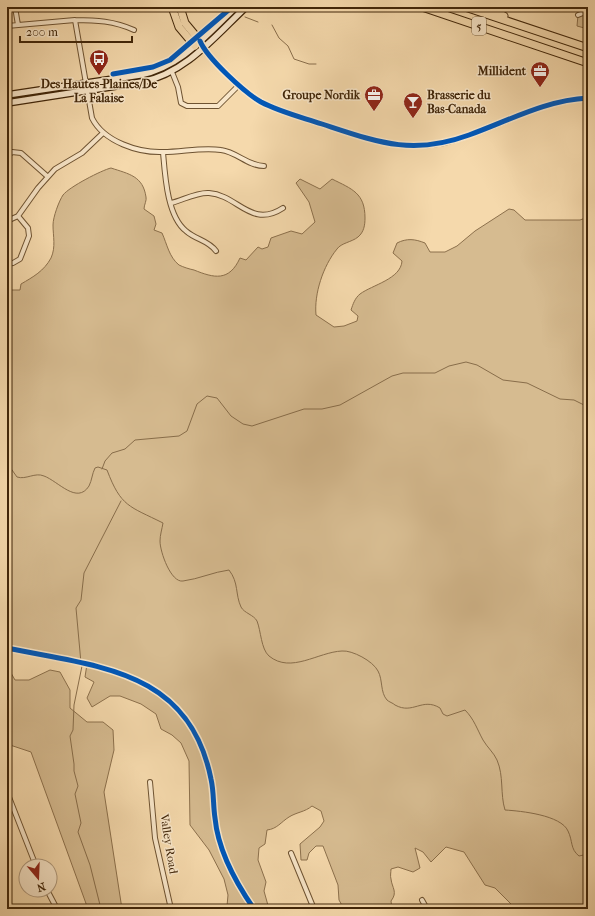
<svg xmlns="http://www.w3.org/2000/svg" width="595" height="916" font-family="'IM FELL French Canon',serif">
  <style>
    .green { fill: #d6bb90; stroke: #8c704c }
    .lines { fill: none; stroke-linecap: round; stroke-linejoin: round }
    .stream { stroke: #886d4a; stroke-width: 1 }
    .street-casing { stroke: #6e5332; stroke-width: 6 }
    .secondary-casing { stroke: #412609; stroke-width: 8 }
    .highway-casing { stroke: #412609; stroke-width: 9 }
    .street { stroke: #f8e6c9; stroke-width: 4 }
    .secondary { stroke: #f8e6c9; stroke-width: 5.5 }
    .highway { stroke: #f5d9ac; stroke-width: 7 }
    .cycleway-casing { stroke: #f8e6c9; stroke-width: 8 }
    .cycleway { stroke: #0057b8; stroke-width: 5 }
    .labels { text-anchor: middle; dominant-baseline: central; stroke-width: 3; stroke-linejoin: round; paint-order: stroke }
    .shield { fill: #f8e6c9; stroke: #786043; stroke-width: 1 }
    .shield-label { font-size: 11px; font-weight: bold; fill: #412609 }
    .poi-label { font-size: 12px; font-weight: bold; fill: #412609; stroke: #f8e6c9; text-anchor: end }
    .street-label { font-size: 12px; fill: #412609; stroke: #f8e6c9 }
  </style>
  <rect width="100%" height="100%" fill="#f5d9ac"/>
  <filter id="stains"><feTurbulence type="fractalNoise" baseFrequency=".005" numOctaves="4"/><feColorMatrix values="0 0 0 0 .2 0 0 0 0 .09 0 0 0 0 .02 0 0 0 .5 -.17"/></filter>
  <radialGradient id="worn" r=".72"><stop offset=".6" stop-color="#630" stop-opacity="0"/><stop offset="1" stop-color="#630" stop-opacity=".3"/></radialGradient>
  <path class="green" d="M 588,11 L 588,29 L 577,26 L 578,15 Z
    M 111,168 C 129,174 143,176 146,197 C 147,200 144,205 144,209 L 154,216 L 156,224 L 154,230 L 162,233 C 167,244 169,257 179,265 C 183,267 189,269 194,270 C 214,278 229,282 240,258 L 246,260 L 258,247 L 262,249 L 268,247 L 271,238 L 291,231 L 302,234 L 315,222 L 309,202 L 296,183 L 300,179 L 320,189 L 332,179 C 352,189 365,193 365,218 C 365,225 364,232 358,237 C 352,242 341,243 337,249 C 323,266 314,294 316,315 L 334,327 L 344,326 L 357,321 L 358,316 L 351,310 C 353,304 355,298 360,294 C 372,285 401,279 402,261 L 393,253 L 397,243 C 407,238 415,239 425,243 L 430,252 L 445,252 L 457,246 L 475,231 L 509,209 L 514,210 L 525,220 L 580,220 L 588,217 L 588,909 L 516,909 L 495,888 L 485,885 L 464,852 L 446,847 L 431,862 L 423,852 L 415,848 L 420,868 L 413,872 L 398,867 L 391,869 C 391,872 390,876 391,879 C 392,888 398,892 391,901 L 392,909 L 344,909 L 339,900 L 338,885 L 323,846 L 316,846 L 309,853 L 307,860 L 301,860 L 300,844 L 320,827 L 324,821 L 321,811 L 312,806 C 305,812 297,812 289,817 C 281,822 277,829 267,830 L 265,844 L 259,848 L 258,860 L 266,882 L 264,891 L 269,909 L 229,909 L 227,906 L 228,895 L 224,879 L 209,850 L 190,825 L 189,761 L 181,743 L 172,735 L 161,729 L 156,714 L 141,704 L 120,696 L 110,696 L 92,707 L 87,698 L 94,682 L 85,677 L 87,664 L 7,648 L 7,290 L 20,290 L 21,284 C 33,277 44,271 51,258 C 56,247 53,236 53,225 C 53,217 59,201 63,195 C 69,187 102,170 111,168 Z
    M 7,666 L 15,680 L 29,680 L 50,670 L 60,672 L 70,690 L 70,708 L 87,722 L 103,722 L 113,730 L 114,750 L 104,792 L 122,909 L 88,909 L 31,752 L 7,744 Z"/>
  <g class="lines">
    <path class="stream" d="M 245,17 L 258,22
      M 272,25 L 279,38 L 288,46 L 294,59 L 309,64 L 316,64
      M 7,463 L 17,477 C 26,480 35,472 44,476 C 58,481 77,505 89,486 C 92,480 92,474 95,468 L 98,467 L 107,470 C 121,507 129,506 163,523 C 162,529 160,535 160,541 C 160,552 171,583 183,581 C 199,579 213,572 229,570 C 239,583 235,594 241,607 C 244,613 254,615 257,621 C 261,631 261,649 269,656 C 291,674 318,652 342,651 C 352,650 373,661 378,671 C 383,680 380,692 387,700 C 389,702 393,703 395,705 C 413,715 422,697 440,708 L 443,714 L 447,716 L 465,710 C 474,719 477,729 483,740 C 487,747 494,753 497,760 C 504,776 500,794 505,810 C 521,811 561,815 568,831 C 573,841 570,849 579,856 L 588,854
      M 102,469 L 105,461 L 112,453 L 125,449 L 135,440 L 179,436 L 187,431 L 197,404 L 207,396 L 217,398 L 231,416 L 243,424 L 252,426 L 304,409 L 322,409 L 340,405 L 392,376 L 403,373 L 435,373 L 449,366 L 466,362 L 477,365 L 503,380 L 527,383 L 560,399 L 574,400 L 588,407
      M 81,663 L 76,608 L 81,600 L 84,573 L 121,501
      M 82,666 L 74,705 L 73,730 L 70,736 L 74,764 L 74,771 L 78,786 L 75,794 L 81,823 L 78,832 L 90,865 L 101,909"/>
    <defs>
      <path id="street" d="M 15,7 L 18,25
        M 578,15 L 588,11
        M 75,20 C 96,20 114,21 134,30
        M 7,26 L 75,20 L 92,118 C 104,142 139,153 163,152 C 183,152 202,147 221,150 C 237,152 248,166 264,166
        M 202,46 C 209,59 243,91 256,99 C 273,109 293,114 312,121 C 356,135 397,153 444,143 C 493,131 537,101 588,98
        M 172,72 L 178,87 L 181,103 L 187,106 L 218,106 L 239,85
        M 163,152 C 165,175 167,216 186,231 C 196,240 208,240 216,251
        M 7,157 L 12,152 L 21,153 L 47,176
        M 171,203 C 183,200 197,192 209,193 C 238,195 251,229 283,208
        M 7,221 L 18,216 L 38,188 L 55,169 L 82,153 L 103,133
        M 7,264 L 13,263 L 20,259 L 29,236 L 28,228 L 18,216
        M 150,782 L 155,838 L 171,909
        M 7,792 L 36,866
        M 291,853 L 314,909
        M 47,890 L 57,909
        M 422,900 L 427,909"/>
      <path id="secondary" d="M 7,95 L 140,75 C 182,66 206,35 236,7
        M 7,103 L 142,82 C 186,73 215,36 246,7"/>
      <path id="highway" d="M 172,7 L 179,27 L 195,46
        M 180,7 L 185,23 L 200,41
        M 422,7 L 588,63
        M 465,7 L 588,48
        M 484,7 L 504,16"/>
    </defs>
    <use href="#street" class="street-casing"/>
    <use href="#secondary" class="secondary-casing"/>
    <use href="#highway" class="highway-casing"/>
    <use href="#street" class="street"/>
    <use href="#secondary" class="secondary"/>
    <use href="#highway" class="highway"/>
    <defs>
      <path id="cycleway" d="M 200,41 C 207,58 245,93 261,102 C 280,112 301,117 322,124 C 377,142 412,156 469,135 C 508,121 546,100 588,98
        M 113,74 L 153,67 L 170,60 L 232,7
        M 7,648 C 98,667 189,669 211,779 C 214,792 213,805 215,818 C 218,850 236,883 254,909"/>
    </defs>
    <use href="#cycleway" class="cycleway-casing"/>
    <use href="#cycleway" class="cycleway"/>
  </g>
  <defs>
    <symbol id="bus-pin" viewBox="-11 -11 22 30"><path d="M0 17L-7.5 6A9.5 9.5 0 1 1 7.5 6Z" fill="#8f2418" stroke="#f8e6c9"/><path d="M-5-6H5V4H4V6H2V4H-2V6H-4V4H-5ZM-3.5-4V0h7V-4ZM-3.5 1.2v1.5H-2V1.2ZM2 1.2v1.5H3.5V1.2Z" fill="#fff"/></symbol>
    <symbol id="office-pin" viewBox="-11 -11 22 30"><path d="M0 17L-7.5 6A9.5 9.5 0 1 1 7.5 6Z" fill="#8f2418" stroke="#f8e6c9"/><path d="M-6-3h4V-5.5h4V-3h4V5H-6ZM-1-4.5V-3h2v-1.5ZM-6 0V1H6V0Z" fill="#fff"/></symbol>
    <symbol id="bar-pin" viewBox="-11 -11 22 30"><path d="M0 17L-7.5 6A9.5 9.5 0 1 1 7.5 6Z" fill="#8f2418" stroke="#f8e6c9"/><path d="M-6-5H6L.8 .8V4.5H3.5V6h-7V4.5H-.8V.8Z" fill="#fff"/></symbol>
  </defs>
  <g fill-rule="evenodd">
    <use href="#bus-pin" x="88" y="48" width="22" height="30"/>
    <use href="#office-pin" x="529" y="60" width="22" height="30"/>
    <use href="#office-pin" x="363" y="84" width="22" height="30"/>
    <use href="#bar-pin" x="402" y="91" width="22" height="30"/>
  </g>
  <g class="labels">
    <rect class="shield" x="472" y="17" width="14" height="18" rx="3"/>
    <g class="shield-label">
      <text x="479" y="26">5</text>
    </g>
    <g class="poi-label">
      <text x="526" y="71">Millident</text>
      <text x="99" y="84" text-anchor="middle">Des Hautes-Plaines/De<tspan x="99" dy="14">La Falaise</tspan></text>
      <text x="360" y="95">Groupe Nordik</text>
      <text x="427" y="95" text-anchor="start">Brasserie du<tspan x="427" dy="14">Bas-Canada</tspan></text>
    </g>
    <g class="street-label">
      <text transform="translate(169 844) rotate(81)">Valley Road</text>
    </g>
  </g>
  <rect width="595" height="916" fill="none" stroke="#f5d9ac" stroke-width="24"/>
  <rect x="8" y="8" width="579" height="900" fill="none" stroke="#412609" stroke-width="2"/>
  <rect x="12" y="12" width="571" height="892" fill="none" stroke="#412609"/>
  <g transform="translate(38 878) rotate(161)"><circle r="19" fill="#f8e6c9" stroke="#af997c"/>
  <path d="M0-3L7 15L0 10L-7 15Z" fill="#8f2418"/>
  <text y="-6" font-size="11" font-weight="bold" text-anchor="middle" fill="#412609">N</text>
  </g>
  <path d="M20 36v6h112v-6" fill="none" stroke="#412609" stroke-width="2"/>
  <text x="26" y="36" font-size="12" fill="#412609" stroke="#f8e6c9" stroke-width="3" paint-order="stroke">200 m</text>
  <rect width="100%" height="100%" filter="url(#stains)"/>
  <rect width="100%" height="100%" fill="url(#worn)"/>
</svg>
